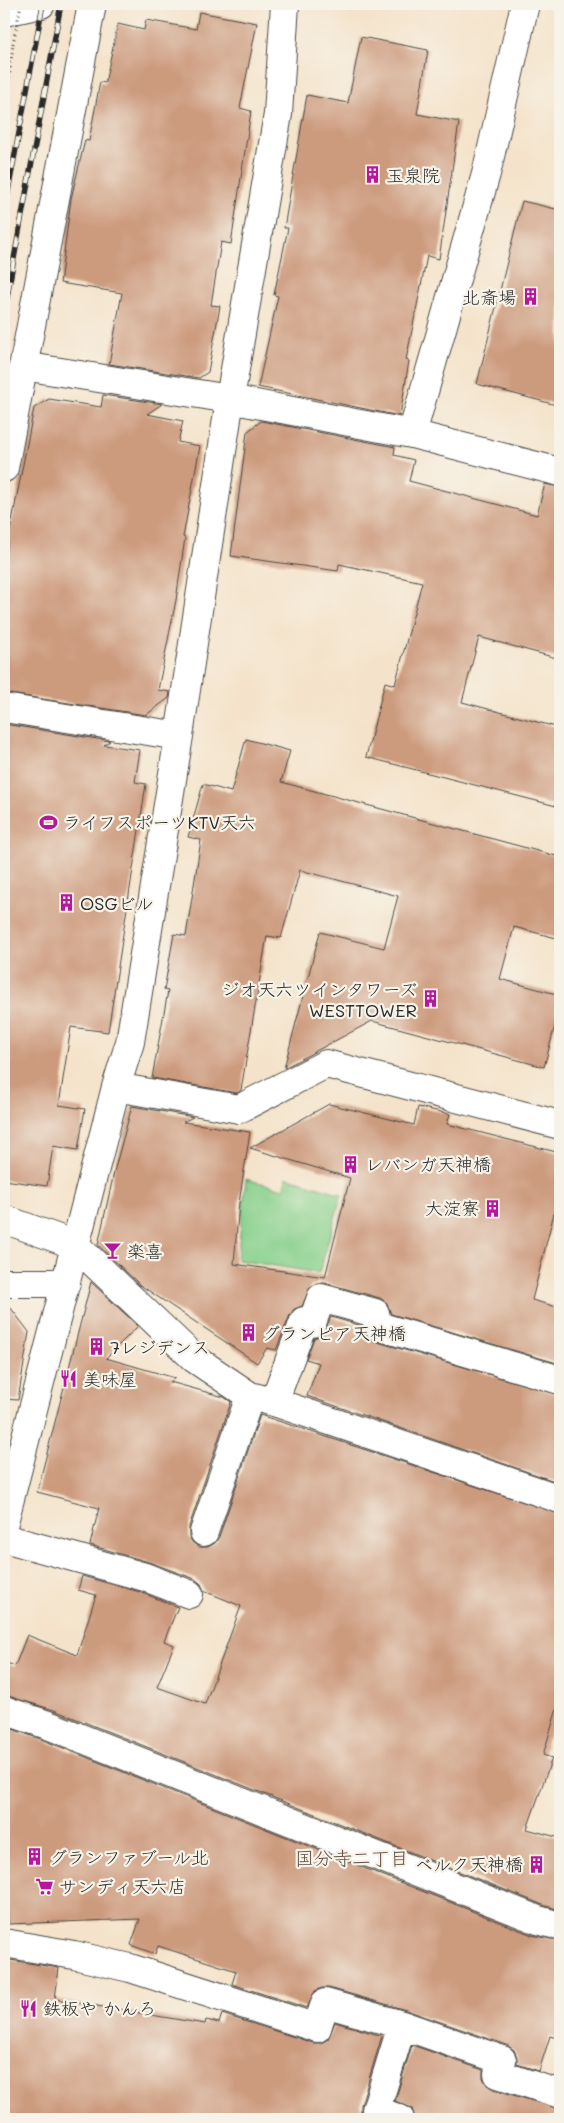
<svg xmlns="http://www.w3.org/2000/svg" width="564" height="2123" font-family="Mali,'Klee One',sans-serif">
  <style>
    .green { fill: #88d08c; stroke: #5a7e5c }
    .building { fill: #cc9a7d }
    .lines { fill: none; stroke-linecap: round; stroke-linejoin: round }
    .minor-casing { stroke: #494743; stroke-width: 30 }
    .path { stroke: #494743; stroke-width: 3; stroke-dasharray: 1 4; stroke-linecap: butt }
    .minor { stroke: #fff; stroke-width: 28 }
    .rail-casing { stroke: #2b2b2b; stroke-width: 5.5 }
    .rail { stroke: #f7f3e8; stroke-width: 4; stroke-dasharray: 11; stroke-linecap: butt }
    .path-bridge { stroke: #494743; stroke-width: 3; stroke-dasharray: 1 4; stroke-linecap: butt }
    .labels { text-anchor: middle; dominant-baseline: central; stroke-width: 4.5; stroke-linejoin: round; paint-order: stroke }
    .poi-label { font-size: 18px; fill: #2b2b2b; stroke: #f7f3e8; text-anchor: start }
    .neighbourhood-label { font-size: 19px; fill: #635248; stroke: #f7f3e8 }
  </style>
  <rect width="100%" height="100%" fill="#f7f3e8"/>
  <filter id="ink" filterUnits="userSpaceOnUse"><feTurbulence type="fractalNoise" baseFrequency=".02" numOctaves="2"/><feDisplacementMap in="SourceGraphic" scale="10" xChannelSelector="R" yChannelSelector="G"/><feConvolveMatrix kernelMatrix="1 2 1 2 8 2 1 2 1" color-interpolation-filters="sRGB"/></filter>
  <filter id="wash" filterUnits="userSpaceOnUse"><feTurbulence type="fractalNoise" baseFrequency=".0096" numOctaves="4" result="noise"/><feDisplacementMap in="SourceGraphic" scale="20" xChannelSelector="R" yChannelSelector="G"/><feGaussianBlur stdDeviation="1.12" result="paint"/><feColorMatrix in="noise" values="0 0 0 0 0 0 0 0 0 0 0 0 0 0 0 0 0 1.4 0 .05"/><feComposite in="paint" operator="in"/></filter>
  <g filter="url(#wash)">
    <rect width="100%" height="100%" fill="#f4e3ca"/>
    <path class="green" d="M 286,1177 L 342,1194 L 319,1273 L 237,1260 L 246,1179 L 284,1189 Z"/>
    <g id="blocks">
      <path class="building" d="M 199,12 L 257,23 L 240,108 L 251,111 L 231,244 L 221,242 L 211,305 L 220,306 L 208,372 L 199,378 L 109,364 L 122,293 L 60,283 L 71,199 L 85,140 L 89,141 L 100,82 L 105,83 L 118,24 L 144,30 L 146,20 L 196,29 Z
        M 361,37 L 428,50 L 417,114 L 459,122 L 439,259 L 427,256 L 406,360 L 409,361 L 400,416 L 258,387 L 278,296 L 274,295 L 288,228 L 284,228 L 307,95 L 348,103 Z
        M 522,201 L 560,210 L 560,406 L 477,384 Z
        M 103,395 L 162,404 L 147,414 L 183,421 L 178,442 L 200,446 L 183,537 L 185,538 L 176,600 L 158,690 L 170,692 L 169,698 L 146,715 L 4,693 L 4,562 L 34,408 L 49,399 L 101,407 Z
        M 261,421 L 395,447 L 394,455 L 414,460 L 409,481 L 537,515 L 545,484 L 560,487 L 560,659 L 479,637 L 462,702 L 560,728 L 560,807 L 366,757 L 385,682 L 395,685 L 422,582 L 339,564 L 338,571 L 231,556 L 247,432 Z
        M 4,724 L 110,741 L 104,745 L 140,750 L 135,782 L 146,784 L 108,1032 L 71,1027 L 59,1105 L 85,1109 L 78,1150 L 53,1146 L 47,1186 L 4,1180 Z
        M 246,739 L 290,751 L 281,782 L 560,857 L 560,939 L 514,927 L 500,979 L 560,995 L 560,1007 L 544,1067 L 372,1021 L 284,1068 L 320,932 L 384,948 L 398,896 L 300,870 L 281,938 L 267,936 L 241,1090 L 237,1093 L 152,1078 L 168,991 L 164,990 L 174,934 L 186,936 L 201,840 L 188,837 L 203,784 L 231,792 Z
        M 329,1104 L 414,1125 L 418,1107 L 450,1114 L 447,1124 L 560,1153 L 560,1189 L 532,1300 L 560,1308 L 560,1364 L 391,1314 L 387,1303 L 380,1298 L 325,1283 L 318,1283 L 310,1287 L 302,1306 L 294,1309 L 290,1315 L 276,1350 L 267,1348 L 257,1363 L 140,1285 L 98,1245 L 115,1168 L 132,1106 L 193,1117 L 183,1122 L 250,1132 L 239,1203 L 234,1264 L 325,1277 L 350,1178 L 250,1148 Z
        M 91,1282 L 138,1326 L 106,1358 L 175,1378 L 170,1382 L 224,1397 L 231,1402 L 189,1527 L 189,1536 L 192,1542 L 199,1547 L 208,1547 L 215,1543 L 219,1537 L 260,1415 L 560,1514 L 560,1699 L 543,1755 L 552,1758 L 527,1829 L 560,1838 L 560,1910 L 543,1905 L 54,1710 L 4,1695 L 4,1662 L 15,1666 L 27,1635 L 77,1655 L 96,1595 L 78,1590 L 82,1576 L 140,1592 L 178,1607 L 164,1641 L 174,1645 L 157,1687 L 205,1704 L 241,1606 L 204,1591 L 201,1584 L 195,1579 L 149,1562 L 90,1545 L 99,1508 L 37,1492 Z
        M 4,1299 L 29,1332 L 18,1400 L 4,1399 Z
        M 331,1317 L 362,1326 L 366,1336 L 374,1341 L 560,1395 L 560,1483 L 307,1396 L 319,1363 L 306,1359 L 314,1338 L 323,1334 Z
        M 4,1726 L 43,1740 L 532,1935 L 560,1941 L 560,2039 L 550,2036 L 539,2071 L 517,2064 L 517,2057 L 514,2050 L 507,2045 L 406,2010 L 329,1988 L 322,1988 L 315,1991 L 307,2008 L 232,1984 L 236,1971 L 158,1946 L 155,1954 L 131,1945 L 140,1919 L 8,1924 L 6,1870 L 4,1869 Z
        M 4,1959 L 59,1968 L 55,1999 L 205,2024 L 206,2020 L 219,2023 L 222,2014 L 313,2043 L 321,2043 L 328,2039 L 335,2022 L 382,2036 L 361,2105 L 361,2113 L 364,2119 L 4,2119 Z
        M 412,2045 L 483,2070 L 483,2078 L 487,2085 L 493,2089 L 560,2109 L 560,2119 L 415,2119 L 412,2109 L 395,2101 Z"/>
    </g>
  </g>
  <g filter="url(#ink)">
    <use href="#blocks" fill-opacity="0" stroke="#494743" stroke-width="1"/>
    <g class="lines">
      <defs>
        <path id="minor" d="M 4,12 L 41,4
          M 23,366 L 230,399 L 412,434 L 560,472
          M 412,434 L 486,174 L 525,4
          M 4,468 L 92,4
          M 4,708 L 179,736
          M 116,1087 L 239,1109 L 326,1064 L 560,1125
          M 4,1219 L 75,1245 L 195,1359 L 250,1396 L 274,1402 L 560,1499
          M 4,1283 L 66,1283
          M 274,1402 L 304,1321 L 312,1323 L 321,1298 L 375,1313 L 378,1326 L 560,1380
          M 4,1522 L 116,1087 L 130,1042 L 179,736 L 230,399 L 278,114 L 285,4
          M 204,1532 L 250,1396
          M 4,1538 L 145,1577 L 189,1594
          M 4,1710 L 48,1725 L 538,1920 L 560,1926
          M 4,1943 L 74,1955 L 130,1968 L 317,2028 L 325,2003 L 402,2025 L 502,2060 L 498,2074 L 560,2094
          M 400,2119 L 376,2110 L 402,2025"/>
      </defs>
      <use href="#minor" class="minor-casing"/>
      <path class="path" d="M 8,88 L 13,44"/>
      <use href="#minor" class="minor"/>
      <defs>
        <path id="rail" d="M 4,213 L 43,4
          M 4,313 L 61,4"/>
      </defs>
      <use href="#rail" class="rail-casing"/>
      <use href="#rail" class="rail"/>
      <path class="path-bridge" d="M 13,44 L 21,4"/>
    </g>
  </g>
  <defs>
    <symbol id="building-bare" viewBox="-9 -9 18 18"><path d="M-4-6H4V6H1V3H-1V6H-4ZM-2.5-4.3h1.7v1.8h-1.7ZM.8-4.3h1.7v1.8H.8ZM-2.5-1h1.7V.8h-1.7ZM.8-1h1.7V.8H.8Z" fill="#b5179e" stroke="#f7f3e8" stroke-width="2.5" paint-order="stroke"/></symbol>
    <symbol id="stadium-bare" viewBox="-9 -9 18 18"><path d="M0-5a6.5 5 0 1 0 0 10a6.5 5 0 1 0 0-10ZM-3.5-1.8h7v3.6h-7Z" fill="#b5179e" stroke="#f7f3e8" stroke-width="2.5" paint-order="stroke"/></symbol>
    <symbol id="bar-bare" viewBox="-9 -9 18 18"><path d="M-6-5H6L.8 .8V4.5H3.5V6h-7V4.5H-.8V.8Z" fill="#b5179e" stroke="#f7f3e8" stroke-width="2.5" paint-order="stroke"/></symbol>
    <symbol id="restaurant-bare" viewBox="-9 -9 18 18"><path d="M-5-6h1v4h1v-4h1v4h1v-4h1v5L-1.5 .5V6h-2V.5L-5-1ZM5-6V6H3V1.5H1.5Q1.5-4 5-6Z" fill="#b5179e" stroke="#f7f3e8" stroke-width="2.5" paint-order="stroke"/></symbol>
    <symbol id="supermarket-bare" viewBox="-9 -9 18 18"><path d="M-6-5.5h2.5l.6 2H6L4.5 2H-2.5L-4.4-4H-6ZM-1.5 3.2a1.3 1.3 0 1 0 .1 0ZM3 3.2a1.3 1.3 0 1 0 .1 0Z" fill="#b5179e" stroke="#f7f3e8" stroke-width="2.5" paint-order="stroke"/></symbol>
  </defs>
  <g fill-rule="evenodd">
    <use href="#building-bare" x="360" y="162" width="25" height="25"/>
    <use href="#building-bare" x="518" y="284" width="25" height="25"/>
    <use href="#stadium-bare" x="36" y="810" width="25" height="25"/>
    <use href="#building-bare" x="54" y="890" width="25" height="25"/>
    <use href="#building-bare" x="418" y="986" width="25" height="25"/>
    <use href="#building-bare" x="338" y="1152" width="25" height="25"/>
    <use href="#building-bare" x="480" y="1196" width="25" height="25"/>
    <use href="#bar-bare" x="100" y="1238" width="25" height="25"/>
    <use href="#building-bare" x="236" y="1320" width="25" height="25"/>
    <use href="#building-bare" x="84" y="1334" width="25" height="25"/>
    <use href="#restaurant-bare" x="56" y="1366" width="25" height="25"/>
    <use href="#building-bare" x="22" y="1844" width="25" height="25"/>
    <use href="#building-bare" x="524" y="1852" width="25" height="25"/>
    <use href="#supermarket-bare" x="32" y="1874" width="25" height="25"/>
    <use href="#restaurant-bare" x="16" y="1996" width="25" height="25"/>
  </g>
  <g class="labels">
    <g class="poi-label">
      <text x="386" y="175">玉泉院</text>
      <text x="516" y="297" text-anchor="end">北斎場</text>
      <text x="63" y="822">ライフスポーツKTV天六</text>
      <text x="80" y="903">OSGビル</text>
      <text x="417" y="989" text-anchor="end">ジオ天六ツインタワーズ<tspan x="417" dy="21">WESTTOWER</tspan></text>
      <text x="365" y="1164">レバンガ天神橋</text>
      <text x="479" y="1208" text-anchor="end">大淀寮</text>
      <text x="127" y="1251">楽喜</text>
      <text x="262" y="1333">グランピア天神橋</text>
      <text x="110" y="1347">7レジデンス</text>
      <text x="83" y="1379">美味屋</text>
      <text x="49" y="1857">グランファブール北</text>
      <text x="523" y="1864" text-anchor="end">ベルク天神橋</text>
      <text x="59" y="1886">サンディ天六店</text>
      <text x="43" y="2008">鉄板や かんろ</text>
    </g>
    <g class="neighbourhood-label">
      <text x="352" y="1857">国分寺二丁目</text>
    </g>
  </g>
  <rect width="564" height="2123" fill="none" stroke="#f7f3e8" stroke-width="20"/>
</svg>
